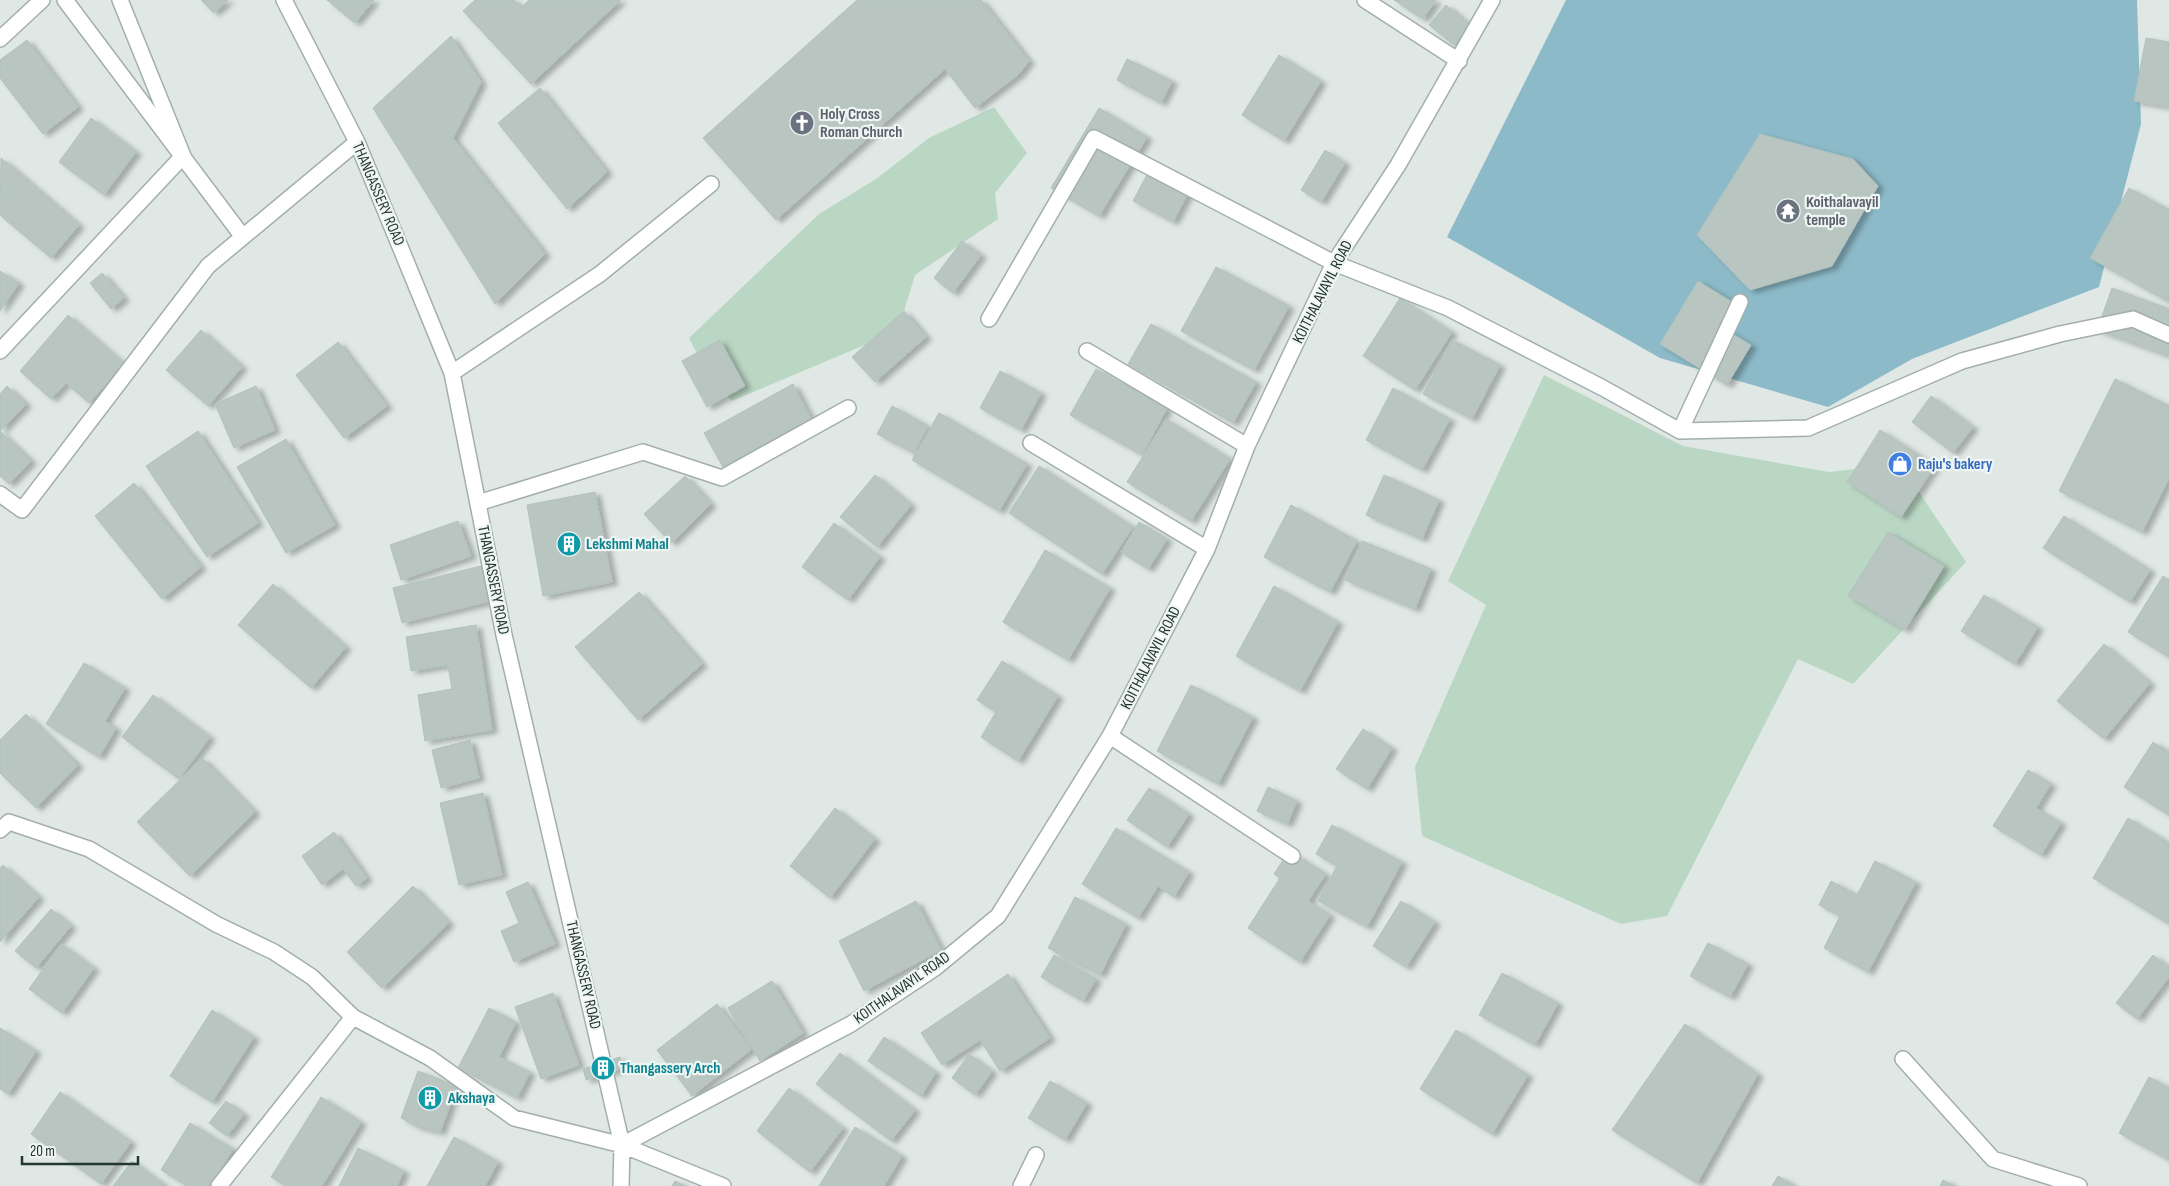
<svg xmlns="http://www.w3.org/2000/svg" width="2169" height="1186" font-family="'Sofia Sans Condensed',sans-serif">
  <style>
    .green { fill: #bad7c4 }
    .water { fill: #8cbac8 }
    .building { fill: #b8c5c1; stroke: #b2c1bc; filter: url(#shadow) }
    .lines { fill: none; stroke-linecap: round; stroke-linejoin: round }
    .minor-casing { stroke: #a3afac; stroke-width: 18 }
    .minor { stroke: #fff; stroke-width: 15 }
    .labels { text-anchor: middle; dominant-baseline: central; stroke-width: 4.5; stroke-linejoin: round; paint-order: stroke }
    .worship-label { font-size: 16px; font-weight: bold; fill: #5b616d; stroke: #eff5f3; text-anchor: start }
    .street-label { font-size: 16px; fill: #223632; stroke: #eff5f3 }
    .shop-label { font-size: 16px; font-weight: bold; fill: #366cbe; stroke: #eff5f3; text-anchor: start }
    .culture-label { font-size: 16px; font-weight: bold; fill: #0d838f; stroke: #eff5f3; text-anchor: start }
  </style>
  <defs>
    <filter id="shadow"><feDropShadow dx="5.5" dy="3" stdDeviation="2.5" flood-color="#0004"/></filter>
  </defs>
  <rect width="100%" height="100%" fill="#dfe8e5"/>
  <path class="green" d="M 994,107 L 1027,153 L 995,193 L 998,219 L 915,275 L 898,331 L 732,401 L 706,371 L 689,338 L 819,214 L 876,179 L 929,138 Z
    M 1544,375 L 1683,446 L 1829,472 L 1900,464 L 1966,562 L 1853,684 L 1798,659 L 1667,916 L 1621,924 L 1422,836 L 1415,767 L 1486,605 L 1448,581 Z"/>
  <path class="water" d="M 1566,0 L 2137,0 L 2141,124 L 2099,287 L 1912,359 L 1828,407 L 1660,358 L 1447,237 Z"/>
  <path class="building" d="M 201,0 L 228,0 L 214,13 Z
    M 327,0 L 374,0 L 355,23 Z
    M 475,0 L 514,0 L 521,8 L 529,0 L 621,0 L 531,84 L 463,11 Z
    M 857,0 L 981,0 L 1029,61 L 1019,74 L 975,108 L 945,69 L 776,220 L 703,138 Z
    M 1394,0 L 1436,0 L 1423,19 Z
    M 1446,5 L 1470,25 L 1454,45 L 1429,25 Z
    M 451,36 L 481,82 L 453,138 L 545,254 L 495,304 L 373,108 Z
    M 2146,38 L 2169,42 L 2169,107 L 2134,101 Z
    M 27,40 L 78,107 L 43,134 L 0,78 L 0,60 Z
    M 1279,55 L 1321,81 L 1284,141 L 1242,115 Z
    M 1127,59 L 1172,81 L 1161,103 L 1117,80 Z
    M 540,88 L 607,172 L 567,209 L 498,123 Z
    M 1099,108 L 1147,137 L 1099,216 L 1051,188 Z
    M 91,118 L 136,152 L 104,195 L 59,162 Z
    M 1760,134 L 1853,159 L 1878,186 L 1832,266 L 1750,290 L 1697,235 Z
    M 1325,150 L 1345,163 L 1321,202 L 1301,190 Z
    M 1,158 L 79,225 L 51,258 L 0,215 Z
    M 1150,169 L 1189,191 L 1173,222 L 1133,201 Z
    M 2129,188 L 2169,210 L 2169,302 L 2090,258 Z
    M 962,241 L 981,255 L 953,293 L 934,278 Z
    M 1216,267 L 1289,306 L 1254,370 L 1181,331 Z
    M 0,271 L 19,283 L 0,311 Z
    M 102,273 L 124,298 L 111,309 L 90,283 Z
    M 1698,281 L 1732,302 L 1719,326 L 1751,345 L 1727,385 L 1660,344 Z
    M 2112,288 L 2169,309 L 2169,356 L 2097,330 Z
    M 1400,298 L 1452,332 L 1415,390 L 1363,356 Z
    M 904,311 L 926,337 L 875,382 L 852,357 Z
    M 68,315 L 124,364 L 89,403 L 66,383 L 51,399 L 20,371 Z
    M 1151,324 L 1256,382 L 1233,423 L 1128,364 Z
    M 201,330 L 242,367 L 208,406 L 166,370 Z
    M 720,340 L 745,386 L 707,407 L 682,361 Z
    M 1452,340 L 1500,365 L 1472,419 L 1423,394 Z
    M 338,342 L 387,406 L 344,438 L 296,375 Z
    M 1096,369 L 1167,408 L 1142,455 L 1070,415 Z
    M 1000,371 L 1041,393 L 1021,430 L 980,408 Z
    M 2115,379 L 2169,406 L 2169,478 L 2142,532 L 2059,491 Z
    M 793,384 L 811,419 L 723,467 L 704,433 Z
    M 7,386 L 26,404 L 0,431 L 0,394 Z
    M 256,386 L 275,430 L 234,448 L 215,404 Z
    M 1393,388 L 1450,419 L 1422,470 L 1366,440 Z
    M 1931,396 L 1973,427 L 1953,453 L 1912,422 Z
    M 892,406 L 928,426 L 914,453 L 877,434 Z
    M 939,413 L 1027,464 L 999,511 L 912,460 Z
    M 1166,419 L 1230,459 L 1191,521 L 1127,482 Z
    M 1880,430 L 1935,466 L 1901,517 L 1847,482 Z
    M 0,431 L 31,461 L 9,484 L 0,476 Z
    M 198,431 L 258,523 L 207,557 L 146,466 Z
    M 286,439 L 335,525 L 286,553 L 237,467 Z
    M 1039,466 L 1133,527 L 1102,574 L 1009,513 Z
    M 875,475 L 911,505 L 877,547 L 840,517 Z
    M 1384,475 L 1439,500 L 1422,539 L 1366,515 Z
    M 685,476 L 711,504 L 671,543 L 644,514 Z
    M 134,483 L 201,567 L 162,599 L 95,516 Z
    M 595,492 L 612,582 L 543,596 L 527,505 Z
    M 1291,505 L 1357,541 L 1330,592 L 1264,557 Z
    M 2064,516 L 2150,570 L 2130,602 L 2043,548 Z
    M 458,521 L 471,556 L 401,580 L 390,545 Z
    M 1139,522 L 1167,539 L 1148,569 L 1121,552 Z
    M 834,523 L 880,557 L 848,600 L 802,567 Z
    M 1888,532 L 1944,566 L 1905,630 L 1848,596 Z
    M 1362,541 L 1431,569 L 1415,609 L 1345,580 Z
    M 1045,550 L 1110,588 L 1068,660 L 1003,622 Z
    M 481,566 L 490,601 L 402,623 L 393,588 Z
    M 2163,576 L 2169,580 L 2169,657 L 2128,632 Z
    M 273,584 L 346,647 L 311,688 L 238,625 Z
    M 1274,586 L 1338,622 L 1300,691 L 1236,656 Z
    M 639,592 L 702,664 L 638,720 L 575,647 Z
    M 1984,595 L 2038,627 L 2015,664 L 1961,631 Z
    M 476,625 L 492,730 L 425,741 L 418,695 L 452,689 L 448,665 L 411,671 L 406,637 Z
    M 2104,644 L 2150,683 L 2104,739 L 2057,701 Z
    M 1002,661 L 1058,696 L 1018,761 L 981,737 L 996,712 L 977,700 Z
    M 84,663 L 125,688 L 105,721 L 116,728 L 99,757 L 46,724 Z
    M 1191,685 L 1253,717 L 1218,784 L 1157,751 Z
    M 153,695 L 210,737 L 179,779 L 122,737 Z
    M 26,714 L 78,765 L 36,808 L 0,773 L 0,740 Z
    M 1363,729 L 1392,748 L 1367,789 L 1336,769 Z
    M 470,740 L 479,778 L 441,788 L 432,750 Z
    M 2153,742 L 2169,752 L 2169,815 L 2124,787 Z
    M 202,758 L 255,812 L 190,876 L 137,822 Z
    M 2028,770 L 2051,784 L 2036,808 L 2061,823 L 2041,855 L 1993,826 Z
    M 1268,787 L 1297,801 L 1287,824 L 1257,811 Z
    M 1149,788 L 1189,814 L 1167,847 L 1127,820 Z
    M 483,793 L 502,875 L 459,885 L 440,803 Z
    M 835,808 L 875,839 L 830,898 L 790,866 Z
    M 2128,818 L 2169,843 L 2169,924 L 2093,878 Z
    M 1332,825 L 1402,862 L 1367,927 L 1318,901 L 1337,866 L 1316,854 Z
    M 1116,828 L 1189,872 L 1174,897 L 1158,886 L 1138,918 L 1082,884 Z
    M 334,832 L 367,878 L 356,886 L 343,869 L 322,885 L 302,856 Z
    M 1289,851 L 1326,874 L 1308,901 L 1330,915 L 1300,962 L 1248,928 L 1280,878 L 1274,874 Z
    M 1875,861 L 1916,882 L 1868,972 L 1824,948 L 1840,916 L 1819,905 L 1831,881 L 1857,895 Z
    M 3,865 L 39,897 L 0,942 L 0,868 Z
    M 528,882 L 555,944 L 514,962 L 501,931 L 519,923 L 506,892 Z
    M 413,886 L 449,923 L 382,988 L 347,952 Z
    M 1075,897 L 1126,924 L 1100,975 L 1048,948 Z
    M 916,901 L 941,950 L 864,991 L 839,941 Z
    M 1401,901 L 1435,922 L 1406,967 L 1373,946 Z
    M 51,909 L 71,926 L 36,968 L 15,951 Z
    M 1708,943 L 1748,964 L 1730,997 L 1690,976 Z
    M 61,944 L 94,968 L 62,1013 L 29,989 Z
    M 1054,955 L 1096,979 L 1083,1001 L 1041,977 Z
    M 2153,955 L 2169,968 L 2169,977 L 2137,1019 L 2116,1003 Z
    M 1502,973 L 1558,1003 L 1535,1045 L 1479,1015 Z
    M 1008,974 L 1050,1038 L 1000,1071 L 980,1040 L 942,1065 L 921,1033 Z
    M 772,981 L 803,1033 L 760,1061 L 728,1008 Z
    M 553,993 L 579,1065 L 541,1079 L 515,1007 Z
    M 717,1004 L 752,1049 L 692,1096 L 657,1050 Z
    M 489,1008 L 516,1022 L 499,1057 L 530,1072 L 517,1098 L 458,1068 Z
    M 212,1010 L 254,1037 L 212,1102 L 170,1076 Z
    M 1685,1024 L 1758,1074 L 1697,1183 L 1612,1130 Z
    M 0,1028 L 36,1051 L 8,1094 L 0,1089 Z
    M 1456,1030 L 1528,1075 L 1492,1134 L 1420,1089 Z
    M 884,1037 L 936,1072 L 921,1096 L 868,1061 Z
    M 840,1053 L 915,1110 L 891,1141 L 816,1084 Z
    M 969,1054 L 992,1071 L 975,1095 L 952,1078 Z
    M 620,1057 L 623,1068 L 586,1080 L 583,1069 Z
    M 418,1071 L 457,1086 L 440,1132 L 418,1127 L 401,1118 Z
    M 2149,1077 L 2169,1088 L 2169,1160 L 2119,1133 Z
    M 1050,1081 L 1087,1103 L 1065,1140 L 1028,1118 Z
    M 789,1088 L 843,1128 L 810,1172 L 757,1131 Z
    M 60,1092 L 131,1142 L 101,1184 L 31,1134 Z
    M 321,1097 L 361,1122 L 322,1186 L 286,1186 L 271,1177 Z
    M 226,1101 L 244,1114 L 227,1136 L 209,1123 Z
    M 190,1123 L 233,1149 L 210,1186 L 187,1186 L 161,1170 Z
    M 855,1127 L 902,1156 L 884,1186 L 819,1186 Z
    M 454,1137 L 498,1162 L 485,1186 L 427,1186 Z
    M 358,1148 L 404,1171 L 397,1186 L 339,1186 Z
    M 132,1161 L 166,1186 L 113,1186 Z
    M 1778,1176 L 1795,1186 L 1772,1186 Z
    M 1943,1180 L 1955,1186 L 1940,1186 Z
    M 675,1181 L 685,1186 L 672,1186 Z"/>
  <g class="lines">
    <defs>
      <path id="minor" d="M 65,0 L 243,237
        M 284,0 L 357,142 L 452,373 L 504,635 L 622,1145 L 621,1186
        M 1365,0 L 1459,61
        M 0,39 L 42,0
        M 989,319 L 1094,138 L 1334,263 L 1448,308 L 1603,388 L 1680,431 L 1740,302
        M 0,351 L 183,156 L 120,0
        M 1087,351 L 1247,446
        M 452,373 L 600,274 L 711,184
        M 1680,431 L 1808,428 L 1962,361 L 2060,334 L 2133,319 L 2169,335
        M 1031,443 L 1207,549
        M 0,494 L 22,510 L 208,266 L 357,142
        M 478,503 L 643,452 L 722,478 L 848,408
        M 1110,736 L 1292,856
        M 0,830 L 9,822 L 89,849 L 216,924 L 274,952 L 312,977 L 353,1017 L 430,1058 L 514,1118 L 622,1145 L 723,1186
        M 1903,1059 L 1993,1159 L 2079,1186
        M 622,1145 L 851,1024 L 935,968 L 998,916 L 1110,736 L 1207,549 L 1247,446 L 1334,263 L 1398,165 L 1492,0
        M 219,1186 L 353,1017
        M 1021,1186 L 1036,1155"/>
    </defs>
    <use href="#minor" class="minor-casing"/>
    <use href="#minor" class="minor"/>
  </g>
  <defs>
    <symbol id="church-disc" viewBox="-11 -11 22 22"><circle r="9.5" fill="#6b7280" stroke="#eff5f3"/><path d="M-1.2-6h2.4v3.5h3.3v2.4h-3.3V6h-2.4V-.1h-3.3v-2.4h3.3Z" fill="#fff"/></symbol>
    <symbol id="temple-disc" viewBox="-11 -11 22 22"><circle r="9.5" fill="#6b7280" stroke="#eff5f3"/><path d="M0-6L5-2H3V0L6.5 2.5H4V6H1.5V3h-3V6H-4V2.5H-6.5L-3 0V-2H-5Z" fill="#fff"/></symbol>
    <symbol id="shop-disc" viewBox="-11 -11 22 22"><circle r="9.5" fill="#3f7fe0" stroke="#eff5f3"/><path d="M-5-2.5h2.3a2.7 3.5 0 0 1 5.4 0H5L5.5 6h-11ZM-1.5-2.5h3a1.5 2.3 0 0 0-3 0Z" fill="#fff"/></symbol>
    <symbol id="building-disc" viewBox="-11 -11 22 22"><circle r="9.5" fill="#0f9aa8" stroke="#eff5f3"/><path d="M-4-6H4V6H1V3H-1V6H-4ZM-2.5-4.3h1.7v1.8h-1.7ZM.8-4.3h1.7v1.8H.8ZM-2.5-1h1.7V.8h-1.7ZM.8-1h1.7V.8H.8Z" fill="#fff"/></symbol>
  </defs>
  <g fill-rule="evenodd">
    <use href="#church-disc" x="788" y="109" width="28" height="28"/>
    <use href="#temple-disc" x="1774" y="197" width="28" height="28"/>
    <use href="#shop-disc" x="1886" y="450" width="28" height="28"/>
    <use href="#building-disc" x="555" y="530" width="28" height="28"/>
    <use href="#building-disc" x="589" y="1054" width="28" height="28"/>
    <use href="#building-disc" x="416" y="1084" width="28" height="28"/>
  </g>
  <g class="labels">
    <g class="worship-label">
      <text x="820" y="114">Holy Cross<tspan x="820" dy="18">Roman Church</tspan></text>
      <text x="1806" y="202">Koithalavayil<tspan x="1806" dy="18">temple</tspan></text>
    </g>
    <g class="street-label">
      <text transform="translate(378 194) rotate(67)">THANGASSERY ROAD</text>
      <text transform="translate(1323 292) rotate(-63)">KOITHALAVAYIL ROAD</text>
      <text transform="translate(493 580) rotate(79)">THANGASSERY ROAD</text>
      <text transform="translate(1151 658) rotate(-63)">KOITHALAVAYIL ROAD</text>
      <text transform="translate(583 975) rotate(77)">THANGASSERY ROAD</text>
      <text transform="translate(902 988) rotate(-35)">KOITHALAVAYIL ROAD</text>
    </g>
    <g class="shop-label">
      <text x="1918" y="464">Raju's bakery</text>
    </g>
    <g class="culture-label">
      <text x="586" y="544">Lekshmi Mahal</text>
      <text x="620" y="1068">Thangassery Arch</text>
      <text x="448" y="1098">Akshaya</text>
    </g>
  </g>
  <path d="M22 1156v8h116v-8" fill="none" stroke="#223632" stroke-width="2.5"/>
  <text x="30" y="1156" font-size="15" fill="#223632" stroke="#eff5f3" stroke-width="4" paint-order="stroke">20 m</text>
</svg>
